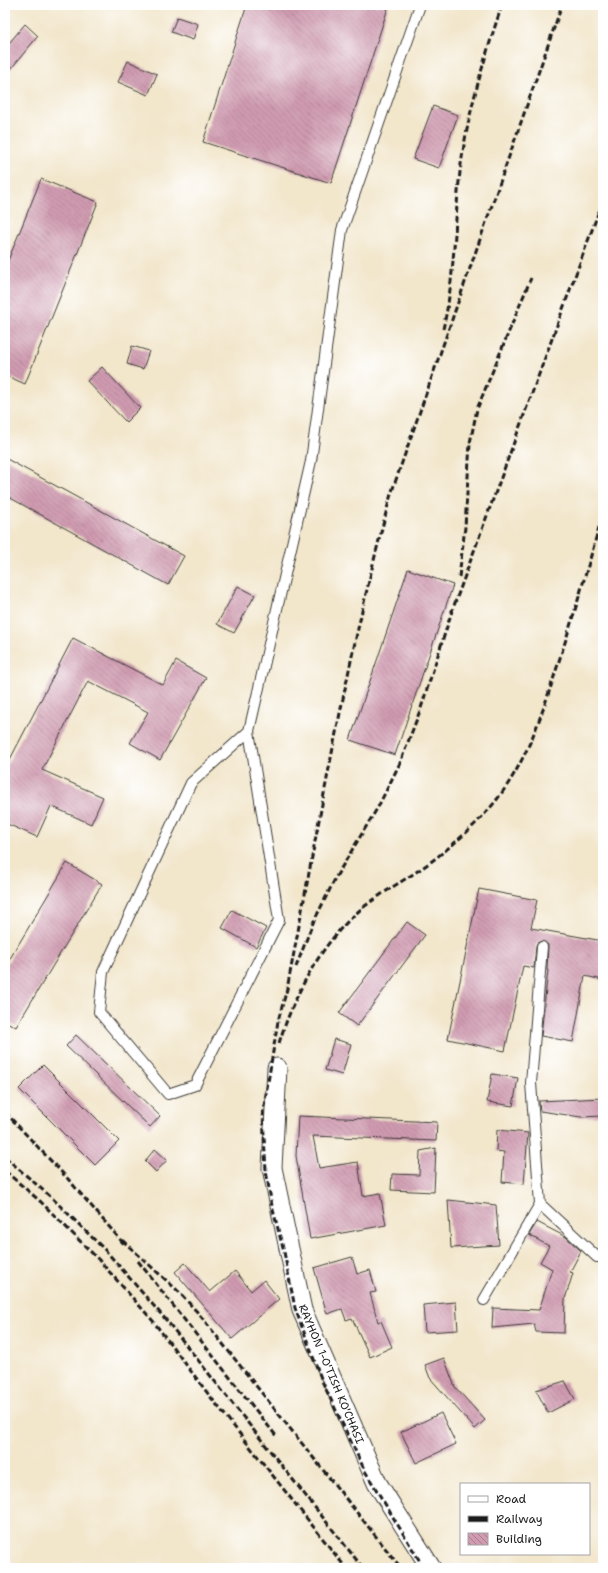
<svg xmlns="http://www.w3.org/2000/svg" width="608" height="1573" font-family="'Shantell Sans',sans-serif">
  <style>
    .building { fill: url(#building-back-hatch) }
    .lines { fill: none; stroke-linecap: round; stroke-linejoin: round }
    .lane-casing { stroke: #3c3a36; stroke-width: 12 }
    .street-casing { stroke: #3c3a36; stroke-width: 21 }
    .lane { stroke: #fff; stroke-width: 10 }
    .street { stroke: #fff; stroke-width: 19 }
    .rail { stroke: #1c1c1c; stroke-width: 3; stroke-dasharray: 6 3; stroke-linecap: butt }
    .labels { text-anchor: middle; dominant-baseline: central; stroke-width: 4; stroke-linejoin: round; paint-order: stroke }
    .street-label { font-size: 11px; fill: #1c1c1c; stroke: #fff }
  </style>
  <defs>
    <pattern id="building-back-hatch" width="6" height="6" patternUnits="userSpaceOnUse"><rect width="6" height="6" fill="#d09bb1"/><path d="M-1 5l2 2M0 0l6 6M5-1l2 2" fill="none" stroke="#a87e8f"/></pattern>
  </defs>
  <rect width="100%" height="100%" fill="#fff"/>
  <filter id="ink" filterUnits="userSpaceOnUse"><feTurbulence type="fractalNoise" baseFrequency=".025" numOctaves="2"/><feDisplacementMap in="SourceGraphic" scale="8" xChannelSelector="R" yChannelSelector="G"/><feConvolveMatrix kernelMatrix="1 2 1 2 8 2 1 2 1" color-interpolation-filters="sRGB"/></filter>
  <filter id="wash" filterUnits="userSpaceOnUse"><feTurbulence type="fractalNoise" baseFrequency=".012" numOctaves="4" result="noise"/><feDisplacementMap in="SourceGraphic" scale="16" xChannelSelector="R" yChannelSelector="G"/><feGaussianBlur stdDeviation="0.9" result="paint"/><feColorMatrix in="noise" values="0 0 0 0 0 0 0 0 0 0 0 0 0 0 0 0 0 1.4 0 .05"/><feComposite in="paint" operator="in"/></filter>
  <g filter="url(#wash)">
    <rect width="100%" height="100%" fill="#f2e6cb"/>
    <g id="blocks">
      <path class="building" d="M 247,5 L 389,5 L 331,183 L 203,142 Z
        M 177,17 L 198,24 L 193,40 L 171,32 Z
        M 25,24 L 38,36 L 5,76 L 5,48 Z
        M 128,61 L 157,74 L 148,95 L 118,82 Z
        M 433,106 L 458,115 L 439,168 L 413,159 Z
        M 41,179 L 98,202 L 25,384 L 5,375 L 5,268 Z
        M 132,346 L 149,351 L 143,369 L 127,364 Z
        M 102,367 L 140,408 L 126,422 L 87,381 Z
        M 5,458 L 184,556 L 168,585 L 5,495 Z
        M 408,569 L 453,585 L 395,755 L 350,740 Z
        M 238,586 L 255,595 L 234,633 L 217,624 Z
        M 73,638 L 163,685 L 176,661 L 206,678 L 160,760 L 130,743 L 148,712 L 88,681 L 42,770 L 103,797 L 91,824 L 51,806 L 37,837 L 5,823 L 5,769 Z
        M 67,863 L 102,884 L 16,1027 L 5,1021 L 5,967 Z
        M 479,889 L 537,900 L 531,928 L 603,941 L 603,980 L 585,976 L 573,1042 L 541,1036 L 548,970 L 547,970 L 548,945 L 542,941 L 537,943 L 536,946 L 534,968 L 523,966 L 505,1051 L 448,1039 Z
        M 232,910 L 266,928 L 256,947 L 222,928 Z
        M 407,922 L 425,935 L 357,1026 L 339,1013 Z
        M 76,1035 L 160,1116 L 150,1127 L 66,1046 Z
        M 334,1039 L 351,1044 L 342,1075 L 325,1070 Z
        M 43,1065 L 119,1141 L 95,1165 L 19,1089 Z
        M 492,1074 L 518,1078 L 513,1106 L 487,1102 Z
        M 603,1098 L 603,1116 L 581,1117 L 540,1111 L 539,1101 Z
        M 298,1116 L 437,1122 L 436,1141 L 313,1136 L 319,1168 L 358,1162 L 363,1196 L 380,1193 L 386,1225 L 310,1239 L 296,1156 Z
        M 497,1130 L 528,1133 L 524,1184 L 502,1182 L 504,1152 L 496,1151 Z
        M 436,1148 L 434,1192 L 391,1190 L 392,1174 L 419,1175 L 420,1151 Z
        M 155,1149 L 167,1160 L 156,1172 L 145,1161 Z
        M 448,1200 L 496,1205 L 499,1245 L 451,1248 Z
        M 537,1222 L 566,1237 L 581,1251 L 570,1272 L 573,1273 L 565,1299 L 564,1333 L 536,1332 L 534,1324 L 492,1328 L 493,1308 L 539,1310 L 552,1269 L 540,1262 L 549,1246 L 529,1235 Z
        M 352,1257 L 357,1274 L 370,1270 L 376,1292 L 370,1293 L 378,1322 L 381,1321 L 392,1347 L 370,1357 L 352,1318 L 346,1320 L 342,1309 L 327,1314 L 314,1268 Z
        M 185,1263 L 210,1292 L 235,1271 L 251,1291 L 264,1280 L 279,1299 L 232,1339 L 175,1272 Z
        M 456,1302 L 458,1330 L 425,1332 L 423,1305 Z
        M 444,1358 L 455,1387 L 485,1420 L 475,1429 L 430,1378 L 425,1365 Z
        M 565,1381 L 575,1399 L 548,1413 L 536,1390 Z
        M 441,1413 L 456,1444 L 416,1463 L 401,1432 Z"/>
    </g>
  </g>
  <g filter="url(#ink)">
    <use href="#blocks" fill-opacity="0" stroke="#3c3a36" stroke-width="1"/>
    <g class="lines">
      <defs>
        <path id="lane" d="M 249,731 L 191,783 L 103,972 L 99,1012 L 168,1094 L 195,1085 L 279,920 L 249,731 L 311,461 L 342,230 L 420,5
          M 542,947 L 531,1083 L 540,1204 L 597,1257 L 603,1257
          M 484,1300 L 540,1204"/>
        <path id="street" d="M 277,1068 L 272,1168 L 302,1310 L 377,1483 L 431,1568"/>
      </defs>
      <use href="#lane" class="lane-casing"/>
      <use href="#street" class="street-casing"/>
      <use href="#lane" class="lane"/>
      <use href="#street" class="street"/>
      <path class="rail" d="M 443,329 C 455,278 454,225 460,172 C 467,115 484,59 502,5
        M 459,577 L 465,527 L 470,443 L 477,409 L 531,278
        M 296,967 L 312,925 L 337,875 L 378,807 L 400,763 L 421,708 L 452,611 L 603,200
        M 279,1043 C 294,995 321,943 360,910 C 382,892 409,878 432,861 C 457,842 483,819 501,794 C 530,754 544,708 559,661 C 575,612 589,563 603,513
        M 5,1112 L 68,1179 L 124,1244
        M 5,1157 L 52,1198 L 106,1251 L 167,1321 L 363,1568
        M 5,1171 L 41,1202 L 98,1259 L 153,1321 L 209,1395 L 346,1568
        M 122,1240 L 178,1291 L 199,1314 L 401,1568
        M 138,1261 L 277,1437
        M 424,1568 L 365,1471 L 322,1381 L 295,1308 L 284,1252 L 272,1206 L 266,1171 L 264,1136 L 263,1112 L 269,1076 L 278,1021 L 287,989 C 319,823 347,657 391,494 L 562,5"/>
    </g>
  </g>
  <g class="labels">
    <g class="street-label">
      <text transform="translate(331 1374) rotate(67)">RAYHON 1-O'TISH KO'CHASI</text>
    </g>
  </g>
  <rect width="608" height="1573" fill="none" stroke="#fff" stroke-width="20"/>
  <rect x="460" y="1483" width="130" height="72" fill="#ffffff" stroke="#a4a4a4"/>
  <rect x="468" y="1496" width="20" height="6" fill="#ffffff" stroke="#a4a4a4"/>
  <text x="496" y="1503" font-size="12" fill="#1c1c1c">Road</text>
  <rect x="468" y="1516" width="20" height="6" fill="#1c1c1c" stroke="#a4a4a4"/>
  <text x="496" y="1523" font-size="12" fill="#1c1c1c">Railway</text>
  <rect x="468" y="1533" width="20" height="12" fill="url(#building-back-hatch)" stroke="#a4a4a4"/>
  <text x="496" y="1543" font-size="12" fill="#1c1c1c">Building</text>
</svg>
